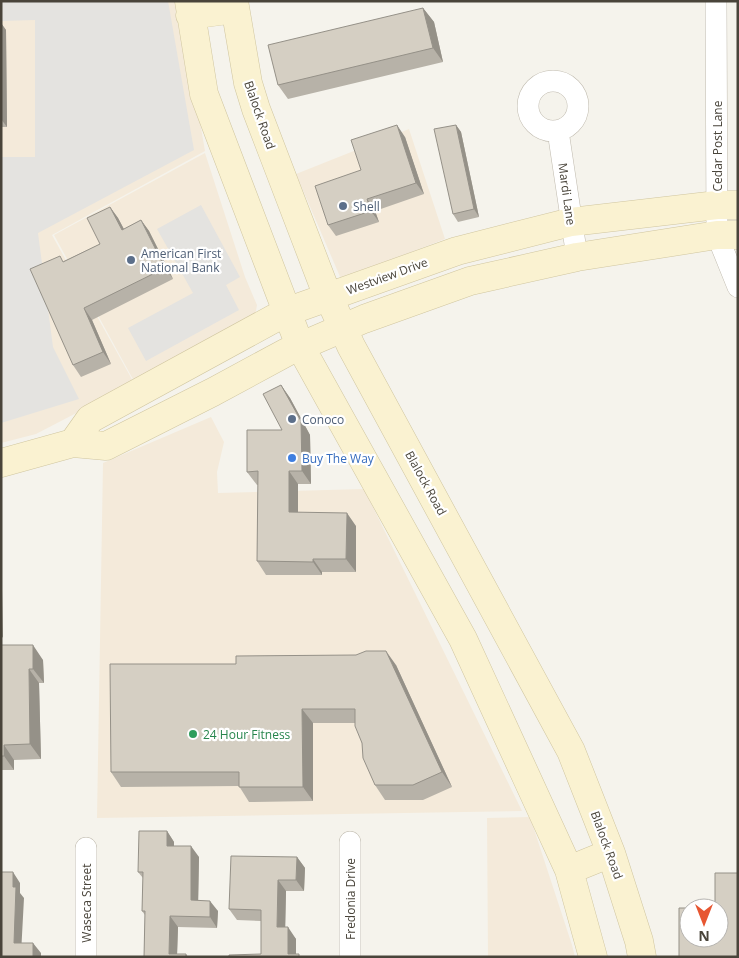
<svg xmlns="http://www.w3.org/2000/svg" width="739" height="958" font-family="'Open Sans',sans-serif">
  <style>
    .commercial { fill: #f4eada }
    .parking { fill: #e4e3e0 }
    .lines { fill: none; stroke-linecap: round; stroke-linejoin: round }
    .minor-casing { stroke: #c0bbaf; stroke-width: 22 }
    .secondary-casing { stroke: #d0c6a0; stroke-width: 29 }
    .minor { stroke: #fff; stroke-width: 21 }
    .secondary { stroke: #faf2d1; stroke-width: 28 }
    .wall { fill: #b7b2a8 }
    .shaded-wall { fill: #959188 }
    .building { fill: #d5cfc3; stroke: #959188; fill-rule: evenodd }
    .service-dot { fill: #5c6f8a; stroke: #fff; stroke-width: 2 }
    .shop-dot { fill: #3f7fe0; stroke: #fff; stroke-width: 2 }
    .leisure-dot { fill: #2e9e5b; stroke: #fff; stroke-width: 2 }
    .labels { text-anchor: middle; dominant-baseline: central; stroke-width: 4.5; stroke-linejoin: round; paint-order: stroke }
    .street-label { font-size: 12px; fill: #49443a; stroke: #fff }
    .service-label { font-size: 12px; fill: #4e5e75; stroke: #fff; text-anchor: start }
    .shop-label { font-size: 12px; fill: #366cbe; stroke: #fff; text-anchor: start }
    .leisure-label { font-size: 12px; fill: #27864d; stroke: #fff; text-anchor: start }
  </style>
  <rect width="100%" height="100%" fill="#f5f3ec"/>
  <path class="commercial" d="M 1,1 L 179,1 L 205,151 L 52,235 L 134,383 L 36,434 L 1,443 Z
    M 409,129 L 445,239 L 341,279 L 296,174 Z
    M 205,153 L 245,277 L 257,305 L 255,316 L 135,383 L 54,235 Z
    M 211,417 L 224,442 L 217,472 L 218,493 L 364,489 L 522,811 L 97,818 L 103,463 Z
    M 530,817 L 572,945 L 575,957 L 488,957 L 487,818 Z"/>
  <path class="parking" d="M 1,1 L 168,1 L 194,150 L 38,233 L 53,347 L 79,399 L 1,423 L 1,157 L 35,157 L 35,20 L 1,21 Z
    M 201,205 L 240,277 L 226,285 L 239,310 L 146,361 L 128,328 L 193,293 L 157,229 Z"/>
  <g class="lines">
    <defs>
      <path id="minor" d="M 716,1 L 717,235 L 738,287
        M528 106a25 25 0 1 1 50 0a25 25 0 1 1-50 0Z
        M 558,131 L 577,257
        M 86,957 L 86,848
        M 350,957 L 350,842"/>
      <path id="secondary" d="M 189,1 L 204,94 L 300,346 L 463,639 L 569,870 L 593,957
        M 234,1 L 248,83 L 256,109 L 323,284 L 351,346 L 571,751 L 611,853 L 639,941 L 642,957
        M 190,15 L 235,9
        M 73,443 L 90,419 L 286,312 L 457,251 L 571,222 L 717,205 L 738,205
        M 1,463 L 73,443 L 106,446 L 213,392 L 287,352 L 364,319 L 470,281 L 577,257 L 717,235 L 738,235
        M 569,870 L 611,853"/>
    </defs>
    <use href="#minor" class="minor-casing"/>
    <use href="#secondary" class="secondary-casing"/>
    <use href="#minor" class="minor"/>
    <use href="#secondary" class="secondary"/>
  </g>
  <path class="wall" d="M 423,8 L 434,22 L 443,62 L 288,99 L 278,85 Z
    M 1,23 L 6,30 L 7,127 L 1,127 Z
    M 456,125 L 461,132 L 479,217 L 458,222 L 453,214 Z
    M 405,137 L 424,194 L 375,211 L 379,222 L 336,236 L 328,225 L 361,170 Z
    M 110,207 L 118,218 L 124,229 L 141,220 L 149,231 L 173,279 L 92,320 L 111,364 L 81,377 L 73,365 L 64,261 L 100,244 Z
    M 281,385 L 290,398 L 310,435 L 311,484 L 298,484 L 298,512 L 356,526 L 356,572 L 322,572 L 322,575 L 266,575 L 257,561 L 258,485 L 257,485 L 247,472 L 282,430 Z
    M 1,645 L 43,660 L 44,683 L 39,683 L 41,759 L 14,760 L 14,770 L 1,770 Z
    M 396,665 L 452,787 L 423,800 L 385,800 L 375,785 L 362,743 L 355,723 L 313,723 L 313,801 L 249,802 L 239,786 L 121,787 L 111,772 Z
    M 167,831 L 174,842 L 174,846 L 199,857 L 198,900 L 218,911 L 217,928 L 178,927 L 177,954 L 186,954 L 188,957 L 144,957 L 145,915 L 142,911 L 143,878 L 138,872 Z
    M 297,857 L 305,868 L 304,891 L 286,891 L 285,927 L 296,939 L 296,954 L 261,954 L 261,921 L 237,920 L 229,909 Z"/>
  <path class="shaded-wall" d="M 423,8 L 434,22 L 443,62 L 433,48 Z
    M 1,23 L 6,30 L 7,127 L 1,119 Z
    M 397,125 L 405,137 L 424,194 L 416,183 Z
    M 456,125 L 461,132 L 479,217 L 474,209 Z
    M 367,199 L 375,211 L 379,222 L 371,211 Z
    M 110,207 L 118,218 L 130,241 L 122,230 Z
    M 141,220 L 149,231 L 173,279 L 165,268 Z
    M 84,308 L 92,320 L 111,364 L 103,352 Z
    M 281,385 L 290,398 L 310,435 L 311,484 L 302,471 Z
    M 289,471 L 298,484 L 298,525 L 289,512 Z
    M 347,513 L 356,526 L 356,572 L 346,559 Z
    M 313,559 L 322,572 L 322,575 L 313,562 Z
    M 1,589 L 2,590 L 3,638 L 1,635 Z
    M 33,645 L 43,660 L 44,683 L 33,669 Z
    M 386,651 L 396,665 L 452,787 L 442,772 Z
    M 29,669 L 39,683 L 41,759 L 30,744 Z
    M 302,709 L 313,723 L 313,801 L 303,787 Z
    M 4,745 L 14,760 L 14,770 L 4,756 Z
    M 167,831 L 174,842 L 174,857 L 167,846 Z
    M 191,846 L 199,857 L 198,911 L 191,900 Z
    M 297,857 L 305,868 L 304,891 L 296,880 Z
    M 13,872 L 20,883 L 20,893 L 24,898 L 21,954 L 14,943 L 13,887 Z
    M 278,880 L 286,891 L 285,939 L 277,927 Z
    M 210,901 L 218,911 L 217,928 L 210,917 Z
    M 170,916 L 178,927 L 177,957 L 169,954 Z
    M 288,927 L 296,939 L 296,957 L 288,954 Z
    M 33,943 L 41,953 L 41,957 L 33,957 Z"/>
  <path class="building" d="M 423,8 L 433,48 L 278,85 L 268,45 Z
    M 397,125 L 416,183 L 367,199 L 371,211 L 328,225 L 315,186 L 361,170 L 351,140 Z
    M 456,125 L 474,209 L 453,214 L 434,129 Z
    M 110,207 L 122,230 L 141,220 L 165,268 L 84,308 L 103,352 L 73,365 L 30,269 L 60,256 L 63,262 L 100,244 L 87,218 Z
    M 281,385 L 301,421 L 302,471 L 289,471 L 289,512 L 347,513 L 346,559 L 313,559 L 313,562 L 257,561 L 258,471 L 247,472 L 247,430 L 282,430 L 263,394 Z
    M 1,645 L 33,645 L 33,669 L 29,669 L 30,744 L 4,745 L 4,756 L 1,756 Z
    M 366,651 L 386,651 L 442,772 L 413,785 L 375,785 L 363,758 L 362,743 L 355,726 L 355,709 L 302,709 L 303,787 L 239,787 L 239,772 L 111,772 L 110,664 L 236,664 L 236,656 L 356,655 Z
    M 139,831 L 167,831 L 167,846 L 191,846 L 191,900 L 210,901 L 210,917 L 170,916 L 169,954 L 186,954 L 186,957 L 144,957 L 145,911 L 142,911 L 143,872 L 138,872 Z
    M 231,856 L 297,857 L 296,880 L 278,880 L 277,927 L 288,927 L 288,954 L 299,954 L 299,957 L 229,957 L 229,955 L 261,954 L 261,910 L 229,909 Z
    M 1,872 L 13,872 L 13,887 L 16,887 L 14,943 L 33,943 L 33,957 L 1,957 Z
    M 715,873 L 738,873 L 738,957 L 679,957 L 679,908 L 715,908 ZM 689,908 L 719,908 L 719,938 L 689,938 Z"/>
  <g class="service-dot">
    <circle cx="343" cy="206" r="5"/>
    <circle cx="131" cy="260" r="5"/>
    <circle cx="292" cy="419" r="5"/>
  </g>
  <circle class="shop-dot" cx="292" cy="458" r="5"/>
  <circle class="leisure-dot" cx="193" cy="734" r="5"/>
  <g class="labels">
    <g class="street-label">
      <text transform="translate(260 115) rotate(71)">Blalock Road</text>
      <text transform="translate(717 146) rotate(-90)">Cedar Post Lane</text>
      <text transform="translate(567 194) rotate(82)">Mardi Lane</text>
      <text transform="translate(387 276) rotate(-20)">Westview Drive</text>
      <text transform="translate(426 483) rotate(61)">Blalock Road</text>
      <text transform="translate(607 845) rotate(70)">Blalock Road</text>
      <text transform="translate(350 899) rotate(-90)">Fredonia Drive</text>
      <text transform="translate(86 903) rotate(-90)">Waseca Street</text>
    </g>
    <g class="service-label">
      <text x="353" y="206">Shell</text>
      <text x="141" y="253">American First<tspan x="141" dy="14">National Bank</tspan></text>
      <text x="302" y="419">Conoco</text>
    </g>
    <g class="shop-label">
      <text x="302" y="458">Buy The Way</text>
    </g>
    <g class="leisure-label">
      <text x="203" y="734">24 Hour Fitness</text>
    </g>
  </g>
  <rect width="739" height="958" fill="none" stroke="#49443a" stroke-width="5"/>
  <g transform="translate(704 923) rotate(180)"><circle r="24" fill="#ffffff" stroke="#b6b4b0"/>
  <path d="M0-4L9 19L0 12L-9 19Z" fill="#e75631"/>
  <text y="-8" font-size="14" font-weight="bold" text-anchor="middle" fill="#49443a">N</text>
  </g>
</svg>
